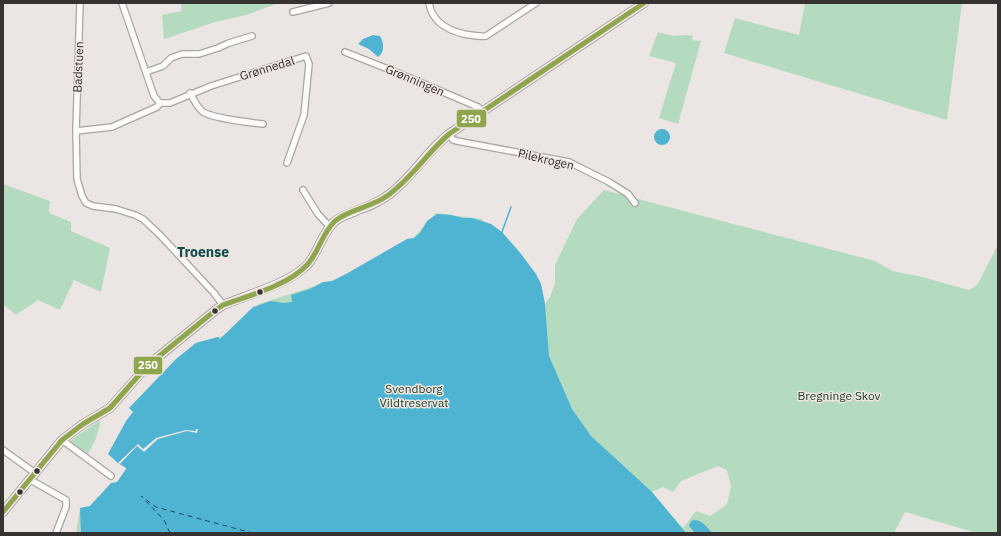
<svg xmlns="http://www.w3.org/2000/svg" width="1001" height="536" font-family="'IBM Plex Sans',sans-serif">
  <style>
    .green { fill: #b4dbbf; fill-rule: evenodd }
    .water { fill: #4eb4d2 }
    .pier { fill: #ebe6e4 }
    .lines { fill: none; stroke-linecap: round; stroke-linejoin: round }
    .stream { stroke: #4eb4d2; stroke-width: 1.5 }
    .ferry { stroke: #184b5e; stroke-width: 1; stroke-dasharray: 5 4; stroke-linecap: butt }
    .street-casing { stroke: #a8a5a3; stroke-width: 8 }
    .secondary-casing { stroke: #a8a5a3; stroke-width: 10 }
    .street { stroke: #fcfbfb; stroke-width: 5.5 }
    .secondary { stroke: #fcfbfb; stroke-width: 8 }
    .bus-1-casing { stroke: #eee5e1; stroke-width: 8 }
    .bus-1 { stroke: #8fa54e; stroke-width: 5 }
    .bus-dot { fill: #363231; stroke: #eee5e1; stroke-width: 1.5 }
    .labels { text-anchor: middle; dominant-baseline: central; stroke-width: 3; stroke-linejoin: round; paint-order: stroke }
    .street-label { font-size: 12px; fill: #363231; stroke: #eee5e1 }
    .park-label { font-size: 12px; fill: #1d432b; stroke: #eee5e1 }
    .quarter-label { font-size: 14px; font-weight: bold; fill: #0d4c4b; stroke: #eee5e1 }
    .line-badge { stroke: #eee5e1; stroke-width: 1.5 }
    .badge-label { font-size: 11px; text-anchor: middle; font-weight: bold; fill: #fff }
  </style>
  <rect width="100%" height="100%" fill="#ebe6e4"/>
  <path class="green" d="M 181,3 L 279,3 L 246,15 L 215,22 L 164,39 L 162,15 L 182,11 Z
    M 805,3 L 962,3 L 947,120 L 724,53 L 735,18 L 799,35 Z
    M 658,32 L 673,36 L 686,35 L 693,36 L 692,40 L 701,41 L 678,124 L 659,118 L 676,63 L 649,56 Z
    M 3,184 L 50,201 L 49,213 L 71,222 L 71,231 L 110,248 L 101,292 L 74,280 L 60,310 L 38,300 L 16,315 L 3,304 Z
    M 604,190 L 875,261 L 893,271 L 922,277 L 969,290 L 977,285 L 998,245 L 998,533 L 977,533 L 905,512 L 894,533 L 76,533 L 80,508 L 90,506 L 98,496 L 135,516 L 201,417 L 130,409 L 195,343 L 223,336 L 259,304 L 343,277 L 414,237 L 436,213 L 481,219 L 516,247 L 540,281 L 547,356 L 553,366 L 549,356 L 545,304 L 550,297 L 555,283 L 555,265 L 577,219 ZM 718,466 L 727,470 L 731,487 L 727,504 L 710,516 L 696,511 L 683,528 L 644,485 L 652,492 L 663,487 L 673,492 L 681,481 Z
    M 100,420 C 101,428 92,450 86,456 L 70,444 L 71,442 L 70,441 Z"/>
  <path class="water" d="M 373,35 L 380,36 C 384,43 385,52 378,57 L 369,49 L 358,44 L 363,39 Z
    M654 137a8 8 0 1 1 16 0a8 8 0 1 1-16 0Z
    M 437,214 L 451,215 L 463,218 L 472,218 L 491,224 L 502,232 L 521,254 L 536,274 L 541,284 L 545,304 L 549,356 L 572,409 L 591,436 L 652,492 L 686,533 L 81,533 L 80,508 L 90,506 L 111,483 L 117,482 L 126,469 L 126,468 L 118,463 L 108,454 L 126,421 L 133,412 L 129,408 L 176,359 L 196,343 L 218,337 L 220,339 L 253,307 L 271,301 L 283,303 L 292,302 L 291,295 L 310,289 L 323,282 L 332,281 L 346,274 L 400,243 L 407,239 L 414,238 L 420,233 L 427,221 Z
    M 694,520 C 702,520 707,527 712,533 L 695,533 L 689,526 L 691,521 Z"/>
  <path class="pier" d="M 196,429 L 198,429 L 197,433 L 187,431 L 158,439 L 144,452 L 137,446 L 120,464 L 118,463 L 138,444 L 143,449 L 156,438 L 186,430 L 196,431 Z"/>
  <g class="lines">
    <path class="stream" d="M 502,232 L 511,207"/>
    <path class="ferry" d="M 170,533 L 164,520 L 141,496 L 156,507 L 252,533"/>
    <defs>
      <path id="street" d="M 80,3 L 76,131 L 77,179 L 82,196 L 86,203 L 93,206 L 116,209 L 135,215 L 143,219 L 160,235 L 214,293 L 223,305
        M 122,3 L 154,96 L 160,103 L 170,103 L 211,86 L 306,56 L 309,64 L 304,115 L 287,163
        M 429,3 C 432,22 447,30 464,34 C 472,35 478,37 486,36 L 536,3
        M 293,12 L 329,3
        M 345,52 L 403,75 L 478,107 L 482,111
        M 146,72 L 163,66 L 171,58 L 182,54 L 199,54 L 218,48 L 229,43 L 252,36
        M 190,93 C 194,100 197,107 203,112 C 215,119 247,122 263,124
        M 123,122 L 157,107 L 160,103
        M 76,131 L 112,127 L 121,123
        M 449,134 L 453,140 L 457,141 L 569,162 L 609,182 L 628,194 L 635,203
        M 303,190 L 318,214 L 330,227
        M 62,440 L 111,476
        M 3,450 L 35,473
        M 29,479 L 66,500 L 66,507 L 56,533"/>
      <path id="secondary" d="M 3,512 L 62,440 L 83,424 L 110,408 L 147,366 L 217,309 L 223,305 C 247,295 291,283 308,264 C 318,252 323,232 334,222 C 340,216 350,214 358,210 C 370,206 381,201 391,193 C 413,176 427,151 449,134 L 644,3"/>
    </defs>
    <use href="#street" class="street-casing"/>
    <use href="#secondary" class="secondary-casing"/>
    <use href="#street" class="street"/>
    <use href="#secondary" class="secondary"/>
    <defs>
      <path id="bus-1" d="M 3,512 L 62,440 L 83,424 L 110,408 L 147,366 L 217,309 L 223,305 C 250,295 287,286 307,265 C 319,252 322,233 335,221 C 347,210 372,207 387,196 C 411,179 427,153 449,134 L 644,3"/>
    </defs>
    <use href="#bus-1" class="bus-1-casing"/>
    <use href="#bus-1" class="bus-1"/>
  </g>
  <g class="bus-dot">
    <circle cx="260" cy="292" r="3.5"/>
    <circle cx="215" cy="311" r="3.5"/>
    <circle cx="37" cy="471" r="3.5"/>
    <circle cx="20" cy="492" r="3.5"/>
  </g>
  <g class="labels">
    <g class="street-label">
      <text transform="translate(78 67) rotate(-88)">Badstuen</text>
      <text transform="translate(267 68) rotate(-17)">Grønnedal</text>
      <text transform="translate(415 80) rotate(23)">Grønningen</text>
      <text transform="translate(546 159) rotate(13)">Pilekrogen</text>
    </g>
    <g class="park-label">
      <text x="414" y="388">Svendborg<tspan x="414" dy="14">Vildtreservat</tspan></text>
      <text x="839" y="395">Bregninge Skov</text>
    </g>
    <g class="quarter-label">
      <text x="203" y="252">Troense</text>
    </g>
  </g>
  <g class="line-badge">
    <rect x="456" y="109" width="31" height="19" rx="4" fill="#8fa54e"/>
    <rect x="133" y="356" width="30" height="19" rx="4" fill="#8fa54e"/>
  </g>
  <g class="badge-label">
    <text x="471" y="123">250</text>
    <text x="148" y="369">250</text>
  </g>
  <rect width="1001" height="536" fill="none" stroke="#363231" stroke-width="8"/>
</svg>
